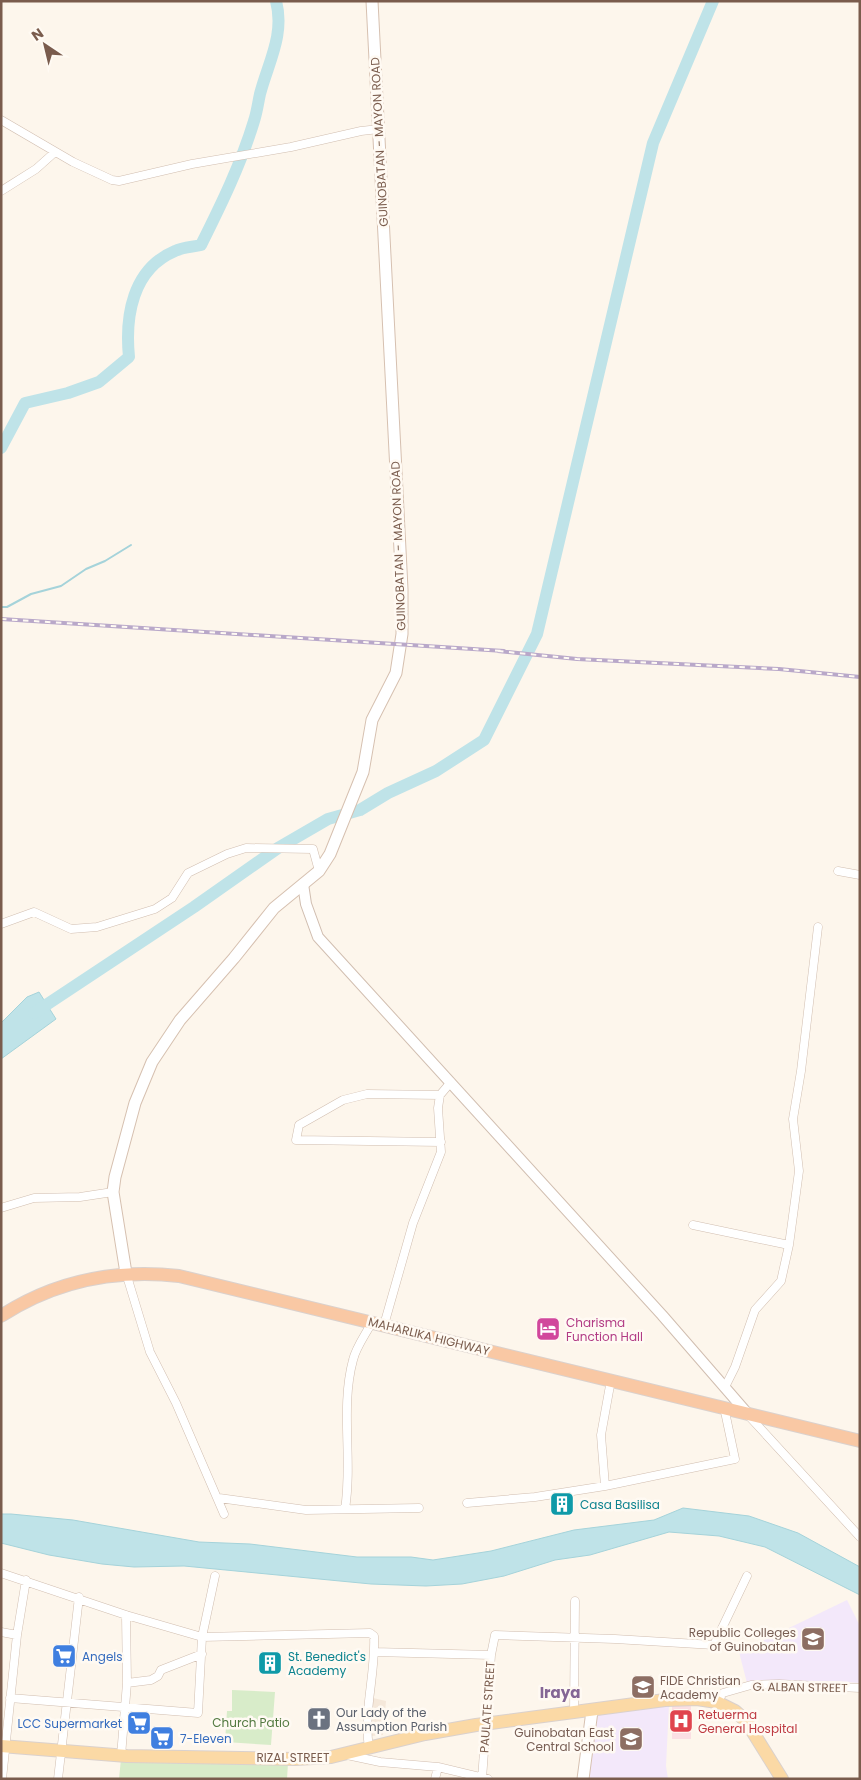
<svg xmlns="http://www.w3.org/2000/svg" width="861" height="1780" font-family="Poppins,sans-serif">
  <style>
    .residential { fill: #f5e8da }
    .education { fill: #f3e8fa }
    .medical { fill: #fbdfe3 }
    .green { fill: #d8ecc9 }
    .water { fill: #bfe3e8; stroke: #a5d3da }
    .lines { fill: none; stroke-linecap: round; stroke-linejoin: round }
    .stream { stroke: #a5d3da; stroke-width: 2 }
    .river { stroke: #bfe3e8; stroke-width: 12 }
    .minor-casing { stroke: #d1beb0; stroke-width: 9 }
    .tertiary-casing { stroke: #d1beb0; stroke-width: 12 }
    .secondary-casing { stroke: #d6c0b0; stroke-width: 13 }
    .primary-casing { stroke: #dad1cd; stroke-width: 14 }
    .trunk-casing { stroke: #dad1cd; stroke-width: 14 }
    .minor { stroke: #fff; stroke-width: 8 }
    .tertiary { stroke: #fff; stroke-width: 10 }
    .secondary { stroke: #fff; stroke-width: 11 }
    .primary { stroke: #fbd9a5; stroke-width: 12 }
    .trunk { stroke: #f9c8a4; stroke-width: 12 }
    .rail-casing { stroke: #b9a8c9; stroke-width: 4 }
    .rail { stroke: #fffaf3; stroke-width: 2; stroke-dasharray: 5.5; stroke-linecap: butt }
    .labels { text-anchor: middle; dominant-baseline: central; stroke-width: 5; stroke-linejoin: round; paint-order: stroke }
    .street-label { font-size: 12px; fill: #7a5c4d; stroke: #fffaf3 }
    .hotel-label { font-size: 12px; fill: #b23c85; stroke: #fffaf3; text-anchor: start }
    .culture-label { font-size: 12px; fill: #0d838f; stroke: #fffaf3; text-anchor: start }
    .education-label { font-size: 12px; fill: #785e54; stroke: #fffaf3; text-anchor: end }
    .shop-label { font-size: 12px; fill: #366cbe; stroke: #fffaf3; text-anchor: start }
    .worship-label { font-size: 12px; fill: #5b616d; stroke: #fffaf3; text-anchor: start }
    .health-label { font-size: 12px; fill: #be3a42; stroke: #fffaf3; text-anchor: start }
    .park-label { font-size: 12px; fill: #537a41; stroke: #fffaf3 }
    .quarter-label { font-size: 15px; font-weight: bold; fill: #846695; stroke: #fffaf3 }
  </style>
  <rect width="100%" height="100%" fill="#fdf6ec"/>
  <path class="residential" d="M 373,1698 L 386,1701 L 383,1735 L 371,1736 Z"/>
  <path class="education" d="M 847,1600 L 860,1626 L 860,1683 L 831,1681 L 747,1683 L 739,1652 Z
    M 669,1705 L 666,1766 L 668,1779 L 589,1779 L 598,1713 Z"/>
  <path class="medical" d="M 672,1704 L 691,1704 L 691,1739 L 672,1739 Z"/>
  <path class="green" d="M 232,1690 L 275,1692 L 271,1745 L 225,1742 L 227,1711 L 232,1711 Z
    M 121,1759 L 288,1763 L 287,1779 L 119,1779 Z"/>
  <path class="water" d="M 39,992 L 56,1019 L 1,1059 L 1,1023 L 27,997 Z
    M 683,1508 L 749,1516 L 798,1533 L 860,1567 L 860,1595 L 765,1547 L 719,1536 L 669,1532 L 590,1555 L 555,1560 L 504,1576 L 462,1584 L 426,1586 L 371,1584 L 184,1566 L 134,1567 L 102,1564 L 49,1555 L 1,1543 L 1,1514 L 11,1514 L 73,1520 L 199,1542 L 250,1544 L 357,1557 L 411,1557 L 433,1560 L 491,1551 L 574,1530 L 654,1520 Z"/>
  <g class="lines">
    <path class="stream" d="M 1,607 L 7,607 L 31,594 L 61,586 L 86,569 L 105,561 L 131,545"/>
    <path class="river" d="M 1,448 L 25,403 L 68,393 L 99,382 L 129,357 C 125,317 132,269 175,251 C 183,247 193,247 201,245 C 221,205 241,164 254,121 C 257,112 258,103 260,94 C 268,63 285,35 276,1
      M 34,1013 L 194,907 L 278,848 L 328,819 L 360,810 L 388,793 L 436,771 L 484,740 L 537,634 L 653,143 L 713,1"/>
    <defs>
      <path id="minor" d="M 1,120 L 73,162 L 112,180 L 119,181 L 192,164 L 291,147 L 361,131 L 379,129
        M 1,191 L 36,169 L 55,152
        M 838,871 L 860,875
        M 1,924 L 34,912 L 71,929 L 97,927 L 155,909 L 172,898 L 188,873 L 227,854 L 246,848 L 313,849 L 319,871
        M 441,1142 L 296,1140 L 299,1125 L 343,1100 L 367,1094 L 440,1095 L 451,1082
        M 1,1208 L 34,1198 L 80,1197 L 113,1192
        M 693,1225 L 789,1245
        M 126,1273 L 150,1352 L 176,1403 L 224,1514
        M 384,1325 L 413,1223 L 441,1152 L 438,1108 L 440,1095
        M 725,1387 L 735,1367 L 755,1310 L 781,1281 L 789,1245 L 799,1171 L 793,1119 L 801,1071 L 818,927
        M 748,1415 L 860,1537
        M 605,1486 L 601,1435 L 611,1380
        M 219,1498 L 306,1510 L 419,1508
        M 467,1503 L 535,1497 L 605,1486 L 735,1459 L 724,1407
        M 345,1509 C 353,1460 340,1408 353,1360 C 356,1347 366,1334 372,1322
        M 1,1573 L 126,1615 L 202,1637 L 370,1633 L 374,1636 C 376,1673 363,1711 369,1748
        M 1,1632 L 17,1635
        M 374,1652 L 491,1655
        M 127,1683 L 151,1680 L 158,1676 L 161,1670 L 202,1654
        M 10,1698 L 198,1713 L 202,1637 L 215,1576
        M 717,1702 L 723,1693 L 751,1685 L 779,1684 L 860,1688
        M 574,1713 L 575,1601
        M 347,1755 L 380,1762 L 438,1767 L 488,1779
        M 121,1756 L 127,1683 L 126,1615
        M 2,1779 L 17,1635 L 26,1580
        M 58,1779 L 79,1597
        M 435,1779 L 438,1767
        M 482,1779 L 491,1655 L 495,1635 L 615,1639 L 714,1645 L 747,1576"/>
      <path id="tertiary" d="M 303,884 L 306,904 L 318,937 L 662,1315 L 747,1413"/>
      <path id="secondary" d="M 126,1273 L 113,1192 L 115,1177 L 135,1103 L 152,1062 L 180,1020 L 234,958 L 274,908 L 319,871 L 330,854 L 363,772 L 372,720 L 396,673 L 402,634 L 402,589 L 372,1
        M 583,1779 L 592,1711"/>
      <path id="primary" d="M 1,1746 L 127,1756 L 295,1759 L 331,1757 L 425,1734 L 476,1725 L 665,1700 L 697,1699 L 717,1702 L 735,1711 L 746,1721 L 782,1779"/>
      <path id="trunk" d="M 1,1316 C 55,1281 116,1269 179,1276 L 860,1441"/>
    </defs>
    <use href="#minor" class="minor-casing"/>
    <use href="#tertiary" class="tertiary-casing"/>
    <use href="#secondary" class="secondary-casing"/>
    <use href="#primary" class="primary-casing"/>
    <use href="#trunk" class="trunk-casing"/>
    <use href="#minor" class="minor"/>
    <use href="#tertiary" class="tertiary"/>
    <use href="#secondary" class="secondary"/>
    <use href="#primary" class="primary"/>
    <use href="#trunk" class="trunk"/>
    <defs>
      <path id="rail" d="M 1,619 L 504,651
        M 498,651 L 577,659 L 779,669 L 860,677"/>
    </defs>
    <use href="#rail" class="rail-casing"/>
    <use href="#rail" class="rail"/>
  </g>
  <defs>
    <symbol id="hotel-square" viewBox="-11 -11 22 22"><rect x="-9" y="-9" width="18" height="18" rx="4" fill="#d1479c" stroke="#fffaf3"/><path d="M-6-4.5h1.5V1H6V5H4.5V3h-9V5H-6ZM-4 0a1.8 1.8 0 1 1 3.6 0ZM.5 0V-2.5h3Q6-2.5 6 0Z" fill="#fff"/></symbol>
    <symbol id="building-square" viewBox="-11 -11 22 22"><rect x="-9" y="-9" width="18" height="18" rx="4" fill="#0f9aa8" stroke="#fffaf3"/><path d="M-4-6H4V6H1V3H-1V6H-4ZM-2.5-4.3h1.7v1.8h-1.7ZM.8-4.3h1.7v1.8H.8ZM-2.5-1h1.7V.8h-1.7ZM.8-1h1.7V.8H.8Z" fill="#fff"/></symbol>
    <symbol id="university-square" viewBox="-11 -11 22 22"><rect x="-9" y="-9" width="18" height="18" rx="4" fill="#8d6e63" stroke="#fffaf3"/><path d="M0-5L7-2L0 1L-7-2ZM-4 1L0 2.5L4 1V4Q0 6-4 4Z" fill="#fff"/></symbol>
    <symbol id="supermarket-square" viewBox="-11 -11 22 22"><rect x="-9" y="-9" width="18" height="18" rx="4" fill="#3f7fe0" stroke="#fffaf3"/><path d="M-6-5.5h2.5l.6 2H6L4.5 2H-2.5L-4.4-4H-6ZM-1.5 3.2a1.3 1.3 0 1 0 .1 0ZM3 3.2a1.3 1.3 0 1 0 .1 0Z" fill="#fff"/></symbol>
    <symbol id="school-square" viewBox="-11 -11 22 22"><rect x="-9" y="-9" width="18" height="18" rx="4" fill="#8d6e63" stroke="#fffaf3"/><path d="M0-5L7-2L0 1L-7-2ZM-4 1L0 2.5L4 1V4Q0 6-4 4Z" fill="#fff"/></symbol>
    <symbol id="church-square" viewBox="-11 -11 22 22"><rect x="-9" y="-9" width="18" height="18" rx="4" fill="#6b7280" stroke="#fffaf3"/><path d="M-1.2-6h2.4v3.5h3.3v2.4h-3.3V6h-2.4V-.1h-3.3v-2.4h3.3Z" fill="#fff"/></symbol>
    <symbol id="hospital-square" viewBox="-11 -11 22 22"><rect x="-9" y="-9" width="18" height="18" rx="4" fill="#e0444e" stroke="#fffaf3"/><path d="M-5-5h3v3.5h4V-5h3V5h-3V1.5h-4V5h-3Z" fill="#fff"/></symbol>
  </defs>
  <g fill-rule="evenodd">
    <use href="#hotel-square" x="534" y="1315" width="28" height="28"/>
    <use href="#building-square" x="548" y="1490" width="28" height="28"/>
    <use href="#university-square" x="799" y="1625" width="28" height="28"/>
    <use href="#supermarket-square" x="50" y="1642" width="28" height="28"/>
    <use href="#building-square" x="256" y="1649" width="28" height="28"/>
    <use href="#school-square" x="629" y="1673" width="28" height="28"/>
    <use href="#church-square" x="305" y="1705" width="28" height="28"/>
    <use href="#hospital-square" x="667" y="1707" width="28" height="28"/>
    <use href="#supermarket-square" x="125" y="1709" width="28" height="28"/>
    <use href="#supermarket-square" x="148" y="1724" width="28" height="28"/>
    <use href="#school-square" x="617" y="1725" width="28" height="28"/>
  </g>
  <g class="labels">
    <g class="street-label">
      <text transform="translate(379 142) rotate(-93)">GUINOBATAN - MAYON ROAD</text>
      <text transform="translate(398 546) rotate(-92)">GUINOBATAN - MAYON ROAD</text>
      <text transform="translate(429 1336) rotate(14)">MAHARLIKA HIGHWAY</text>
      <text transform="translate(800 1687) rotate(1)">G. ALBAN STREET</text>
      <text transform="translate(487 1707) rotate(-86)">PAULATE STREET</text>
      <text x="293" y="1757">RIZAL STREET</text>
    </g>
    <g class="hotel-label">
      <text x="566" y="1322">Charisma<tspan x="566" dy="14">Function Hall</tspan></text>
    </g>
    <g class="culture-label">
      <text x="580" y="1504">Casa Basilisa</text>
      <text x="288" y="1656">St. Benedict's<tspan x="288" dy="14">Academy</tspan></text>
    </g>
    <g class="education-label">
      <text x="796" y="1632">Republic Colleges<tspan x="796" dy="14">of Guinobatan</tspan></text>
      <text x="660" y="1680" text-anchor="start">FIDE Christian<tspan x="660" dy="14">Academy</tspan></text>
      <text x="614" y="1732">Guinobatan East<tspan x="614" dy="14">Central School</tspan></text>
    </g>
    <g class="shop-label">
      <text x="82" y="1656">Angels</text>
      <text x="122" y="1723" text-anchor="end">LCC Supermarket</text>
      <text x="180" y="1738">7-Eleven</text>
    </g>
    <g class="worship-label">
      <text x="336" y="1712">Our Lady of the<tspan x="336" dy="14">Assumption Parish</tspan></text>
    </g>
    <g class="health-label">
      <text x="698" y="1714">Retuerma<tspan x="698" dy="14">General Hospital</tspan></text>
    </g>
    <g class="park-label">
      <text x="251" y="1722">Church Patio</text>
    </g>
    <g class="quarter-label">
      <text x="560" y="1692">Iraya</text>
    </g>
  </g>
  <rect width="861" height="1780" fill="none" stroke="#7a5c4d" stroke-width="5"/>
  <g transform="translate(45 45) rotate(325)" stroke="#fffaf3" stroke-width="4" paint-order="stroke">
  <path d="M0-4L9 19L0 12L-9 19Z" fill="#7a5c4d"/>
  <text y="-8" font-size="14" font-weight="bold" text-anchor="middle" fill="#7a5c4d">N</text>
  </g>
</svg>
